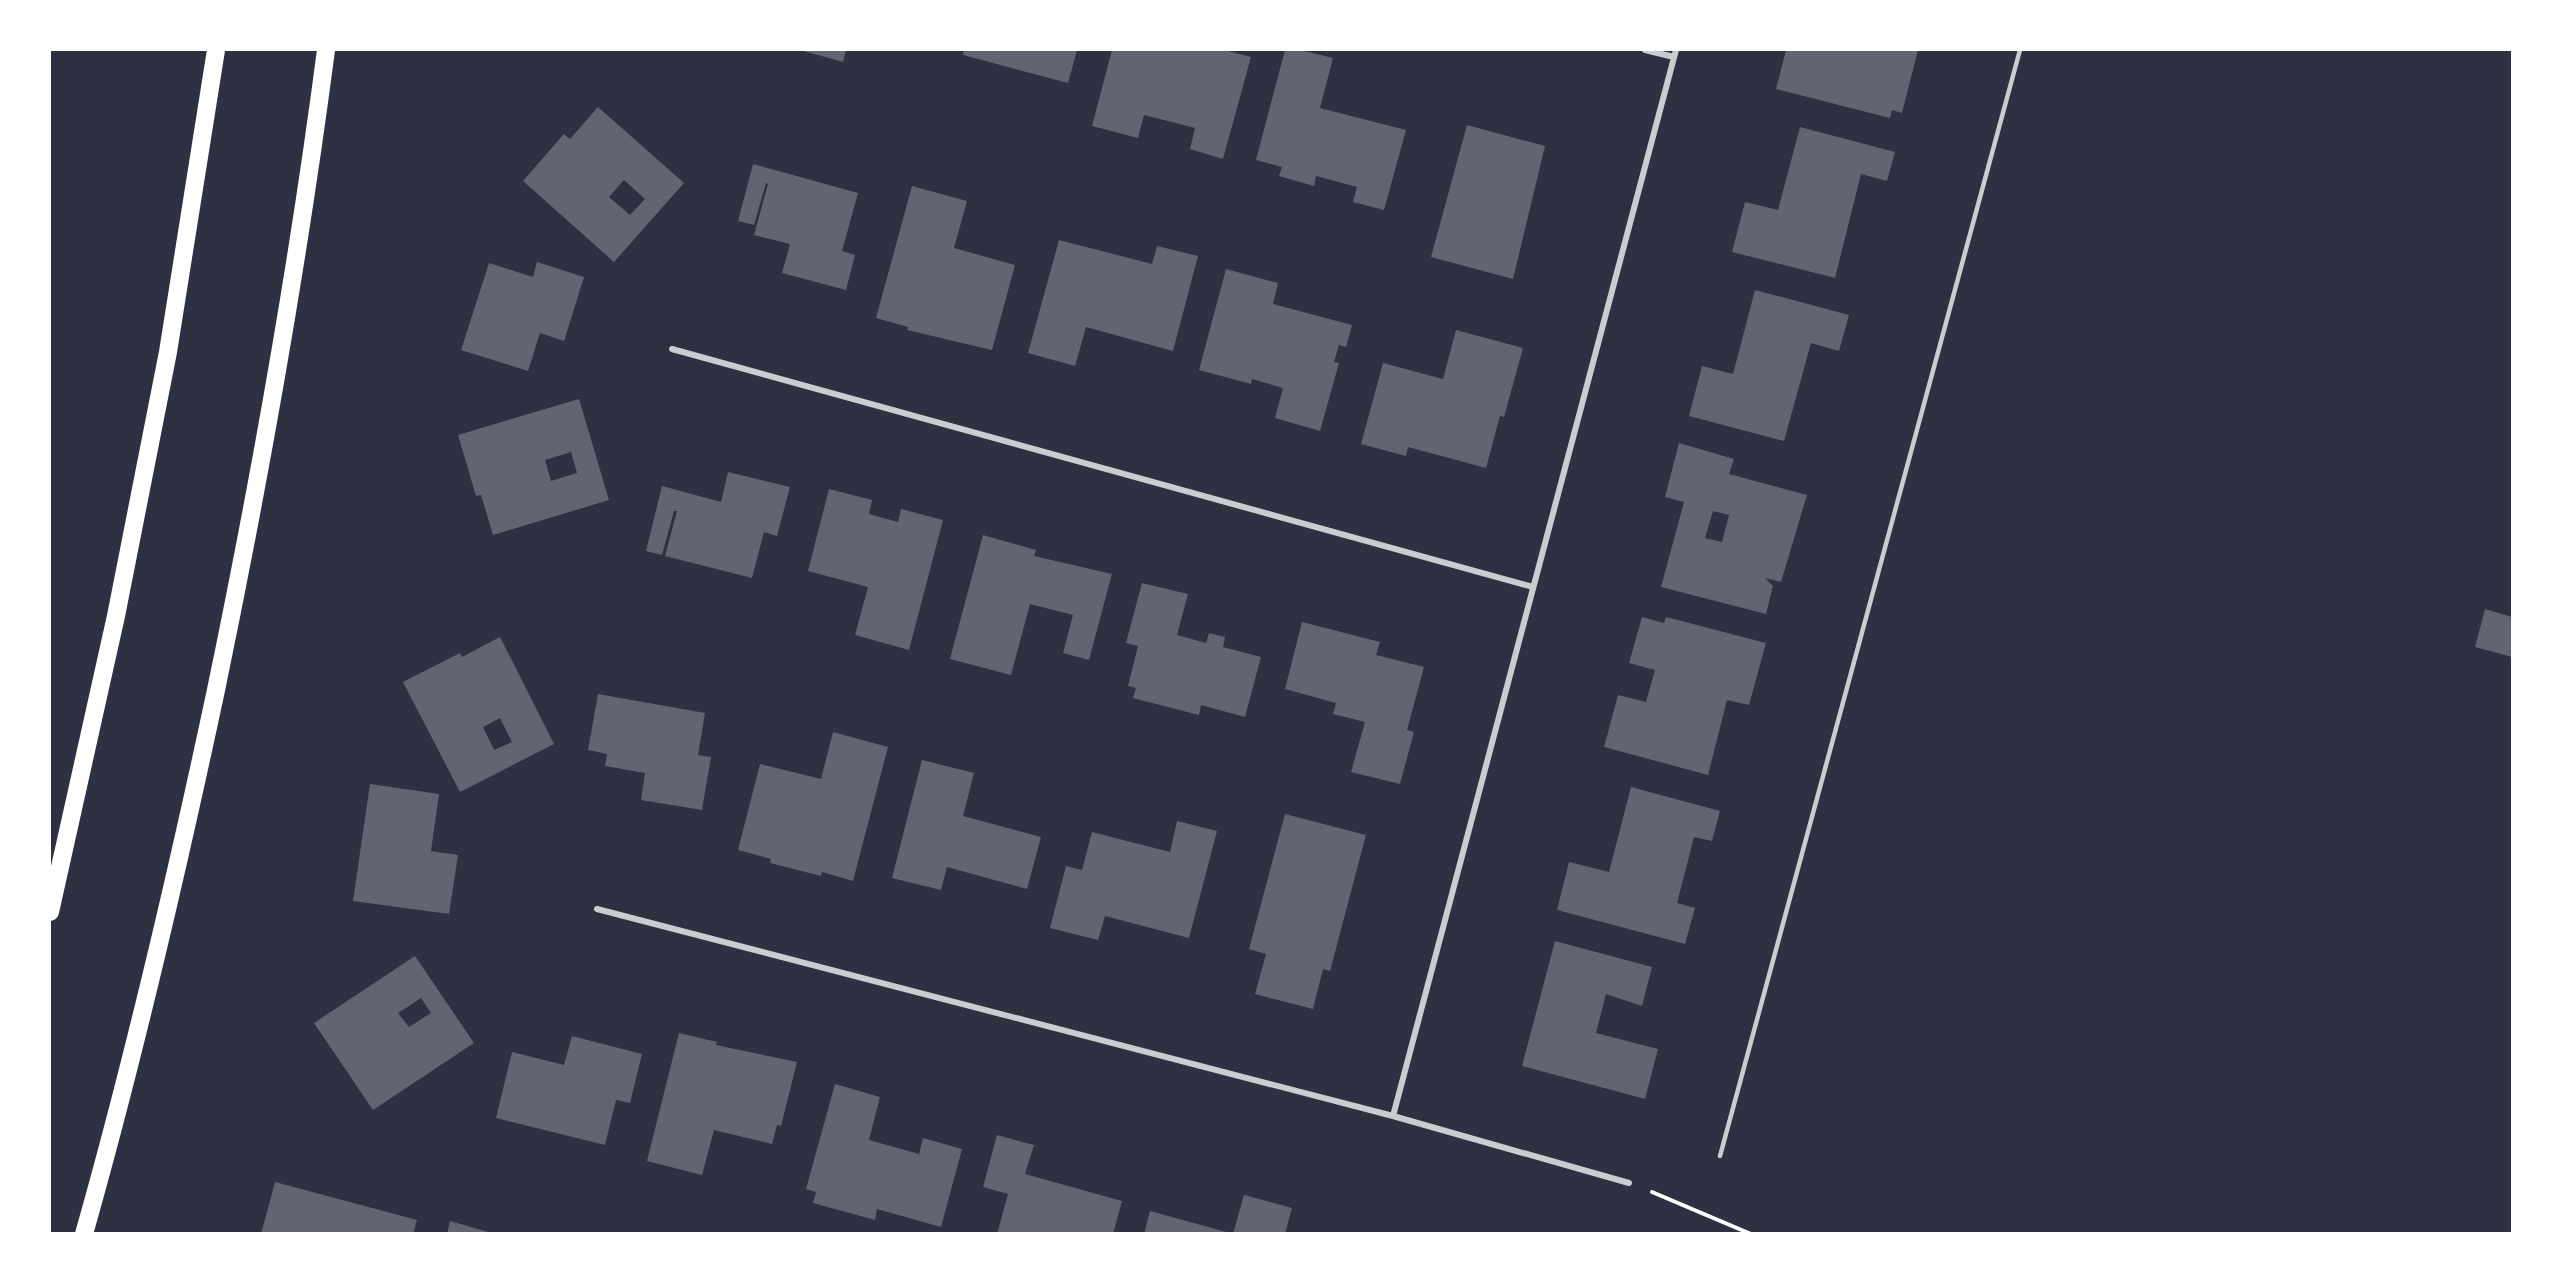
<svg xmlns="http://www.w3.org/2000/svg" width="2562" height="1283" font-family="Signika,sans-serif">
  <style>
    .building { fill: #626471; fill-rule: evenodd }
    .lines { fill: none; stroke-linecap: round; stroke-linejoin: round }
    .path { stroke: #fff; stroke-width: 4 }
    .service { stroke: #caccd0; stroke-width: 4.5 }
    .minor { stroke: #caccd0; stroke-width: 6 }
    .motorway { stroke: #fff; stroke-width: 18 }
  </style>
  <rect width="100%" height="100%" fill="#2d3142"/>
  <path class="building" d="M 800,50 L 846,50 L 843,62 Z
    M 964,50 L 1077,50 L 1068,83 L 963,55 Z
    M 1112,50 L 1224,50 L 1251,57 L 1223,159 L 1190,149 L 1195,128 L 1144,115 L 1138,138 L 1092,126 Z
    M 1285,50 L 1300,50 L 1333,58 L 1320,108 L 1406,130 L 1384,210 L 1353,202 L 1357,187 L 1316,176 L 1314,186 L 1279,176 L 1282,167 L 1256,160 Z
    M 1786,50 L 1918,50 L 1902,113 L 1892,110 L 1890,118 L 1776,89 Z
    M 598,107 L 684,183 L 614,262 L 523,181 L 564,134 L 570,139 ZM 624,180 L 645,199 L 630,215 L 609,197 Z
    M 1467,125 L 1545,146 L 1513,279 L 1431,257 Z
    M 1800,127 L 1895,152 L 1887,181 L 1861,174 L 1835,278 L 1732,252 L 1745,202 L 1778,210 Z
    M 753,164 L 858,193 L 842,251 L 855,255 L 846,290 L 782,273 L 790,244 L 754,235 L 768,184 L 766,183 L 754,225 L 738,221 Z
    M 912,186 L 967,201 L 954,248 L 1015,265 L 992,350 L 907,330 L 908,327 L 876,318 Z
    M 1059,240 L 1152,264 L 1157,246 L 1198,256 L 1173,351 L 1086,327 L 1075,366 L 1028,353 Z
    M 537,262 L 584,277 L 564,341 L 540,333 L 528,371 L 461,350 L 489,263 L 533,277 Z
    M 1226,269 L 1278,283 L 1273,304 L 1352,325 L 1346,347 L 1339,345 L 1334,362 L 1339,363 L 1320,431 L 1275,418 L 1283,388 L 1252,379 L 1251,384 L 1199,370 Z
    M 1755,290 L 1849,315 L 1839,351 L 1811,343 L 1784,441 L 1689,416 L 1702,366 L 1733,374 Z
    M 1456,330 L 1523,348 L 1504,417 L 1500,416 L 1486,468 L 1408,447 L 1406,456 L 1361,444 L 1383,363 L 1443,379 Z
    M 579,399 L 609,500 L 493,535 L 481,495 L 476,496 L 458,435 ZM 571,452 L 577,473 L 551,481 L 545,460 Z
    M 1679,443 L 1734,459 L 1729,474 L 1807,495 L 1781,582 L 1765,578 L 1773,586 L 1766,614 L 1661,587 L 1684,502 L 1665,497 ZM 1713,511 L 1729,515 L 1722,542 L 1705,538 Z
    M 728,472 L 790,487 L 777,536 L 764,532 L 752,578 L 665,556 L 677,511 L 674,511 L 662,555 L 646,551 L 662,486 L 721,502 Z
    M 829,489 L 872,500 L 869,514 L 898,522 L 901,509 L 943,520 L 909,650 L 855,635 L 868,587 L 808,571 Z
    M 983,535 L 1036,550 L 1034,556 L 1112,574 L 1089,660 L 1063,653 L 1073,615 L 1030,604 L 1011,675 L 950,659 Z
    M 1142,583 L 1188,594 L 1177,635 L 1206,643 L 1209,633 L 1225,637 L 1223,647 L 1261,657 L 1245,717 L 1201,705 L 1199,715 L 1133,698 L 1136,688 L 1128,686 L 1138,646 L 1126,643 Z
    M 2485,609 L 2512,617 L 2512,657 L 2475,647 Z
    M 1642,617 L 1664,623 L 1666,617 L 1766,643 L 1749,705 L 1727,700 L 1708,775 L 1604,747 L 1618,695 L 1646,702 L 1655,670 L 1629,663 Z
    M 1302,622 L 1380,642 L 1376,655 L 1424,667 L 1407,730 L 1414,732 L 1400,784 L 1351,772 L 1365,722 L 1333,714 L 1336,703 L 1285,689 Z
    M 500,637 L 554,744 L 460,792 L 403,682 L 460,653 L 462,657 ZM 500,718 L 512,742 L 494,750 L 483,727 Z
    M 598,694 L 705,713 L 698,755 L 711,757 L 702,810 L 641,800 L 645,773 L 605,766 L 607,754 L 588,750 Z
    M 833,732 L 888,747 L 853,881 L 822,872 L 821,876 L 770,863 L 771,859 L 738,850 L 760,764 L 821,779 Z
    M 922,760 L 974,773 L 963,816 L 1041,837 L 1027,889 L 947,867 L 941,890 L 892,878 Z
    M 370,784 L 439,794 L 431,851 L 458,855 L 449,914 L 353,901 Z
    M 1631,787 L 1720,811 L 1712,841 L 1694,837 L 1677,903 L 1695,908 L 1685,944 L 1557,910 L 1569,862 L 1609,872 Z
    M 1285,814 L 1366,835 L 1330,971 L 1323,969 L 1313,1009 L 1255,994 L 1266,954 L 1249,949 Z
    M 1177,821 L 1217,831 L 1189,938 L 1105,916 L 1098,940 L 1050,928 L 1066,866 L 1082,870 L 1092,832 L 1170,852 Z
    M 1555,941 L 1652,967 L 1642,1006 L 1606,994 L 1596,1033 L 1658,1049 L 1645,1099 L 1522,1066 Z
    M 415,956 L 474,1043 L 373,1110 L 314,1023 ZM 421,998 L 431,1013 L 409,1027 L 398,1013 Z
    M 679,1033 L 717,1042 L 716,1045 L 797,1062 L 781,1126 L 777,1125 L 772,1144 L 714,1130 L 702,1175 L 647,1161 Z
    M 572,1036 L 642,1054 L 630,1103 L 616,1100 L 605,1145 L 496,1118 L 512,1052 L 564,1065 Z
    M 835,1084 L 880,1097 L 869,1140 L 919,1154 L 923,1138 L 962,1149 L 941,1227 L 877,1209 L 875,1220 L 813,1203 L 816,1192 L 806,1189 Z
    M 997,1135 L 1034,1145 L 1025,1174 L 1122,1201 L 1113,1234 L 997,1234 L 1008,1194 L 983,1187 Z
    M 275,1182 L 417,1220 L 413,1234 L 261,1234 Z
    M 1244,1195 L 1292,1208 L 1285,1234 L 1233,1234 Z
    M 1150,1211 L 1230,1233 L 1230,1234 L 1144,1234 Z
    M 450,1221 L 492,1233 L 492,1234 L 447,1234 Z"/>
  <g class="lines">
    <path class="path" d="M 1652,1192 L 1751,1234"/>
    <path class="service" d="M 1720,1156 L 2020,50"/>
    <path class="minor" d="M 1645,50 L 1674,57
      M 672,349 L 1533,587
      M 597,909 L 1393,1116 L 1629,1183
      M 1393,1116 L 1676,50"/>
    <path class="motorway" d="M 50,912 L 116,616 L 168,352 L 216,50
      M 84,1234 C 135,1054 177,873 216,690 C 260,478 298,265 326,50"/>
  </g>
  <rect width="2562" height="1283" fill="none" stroke="#ffffff" stroke-width="102"/>
</svg>
